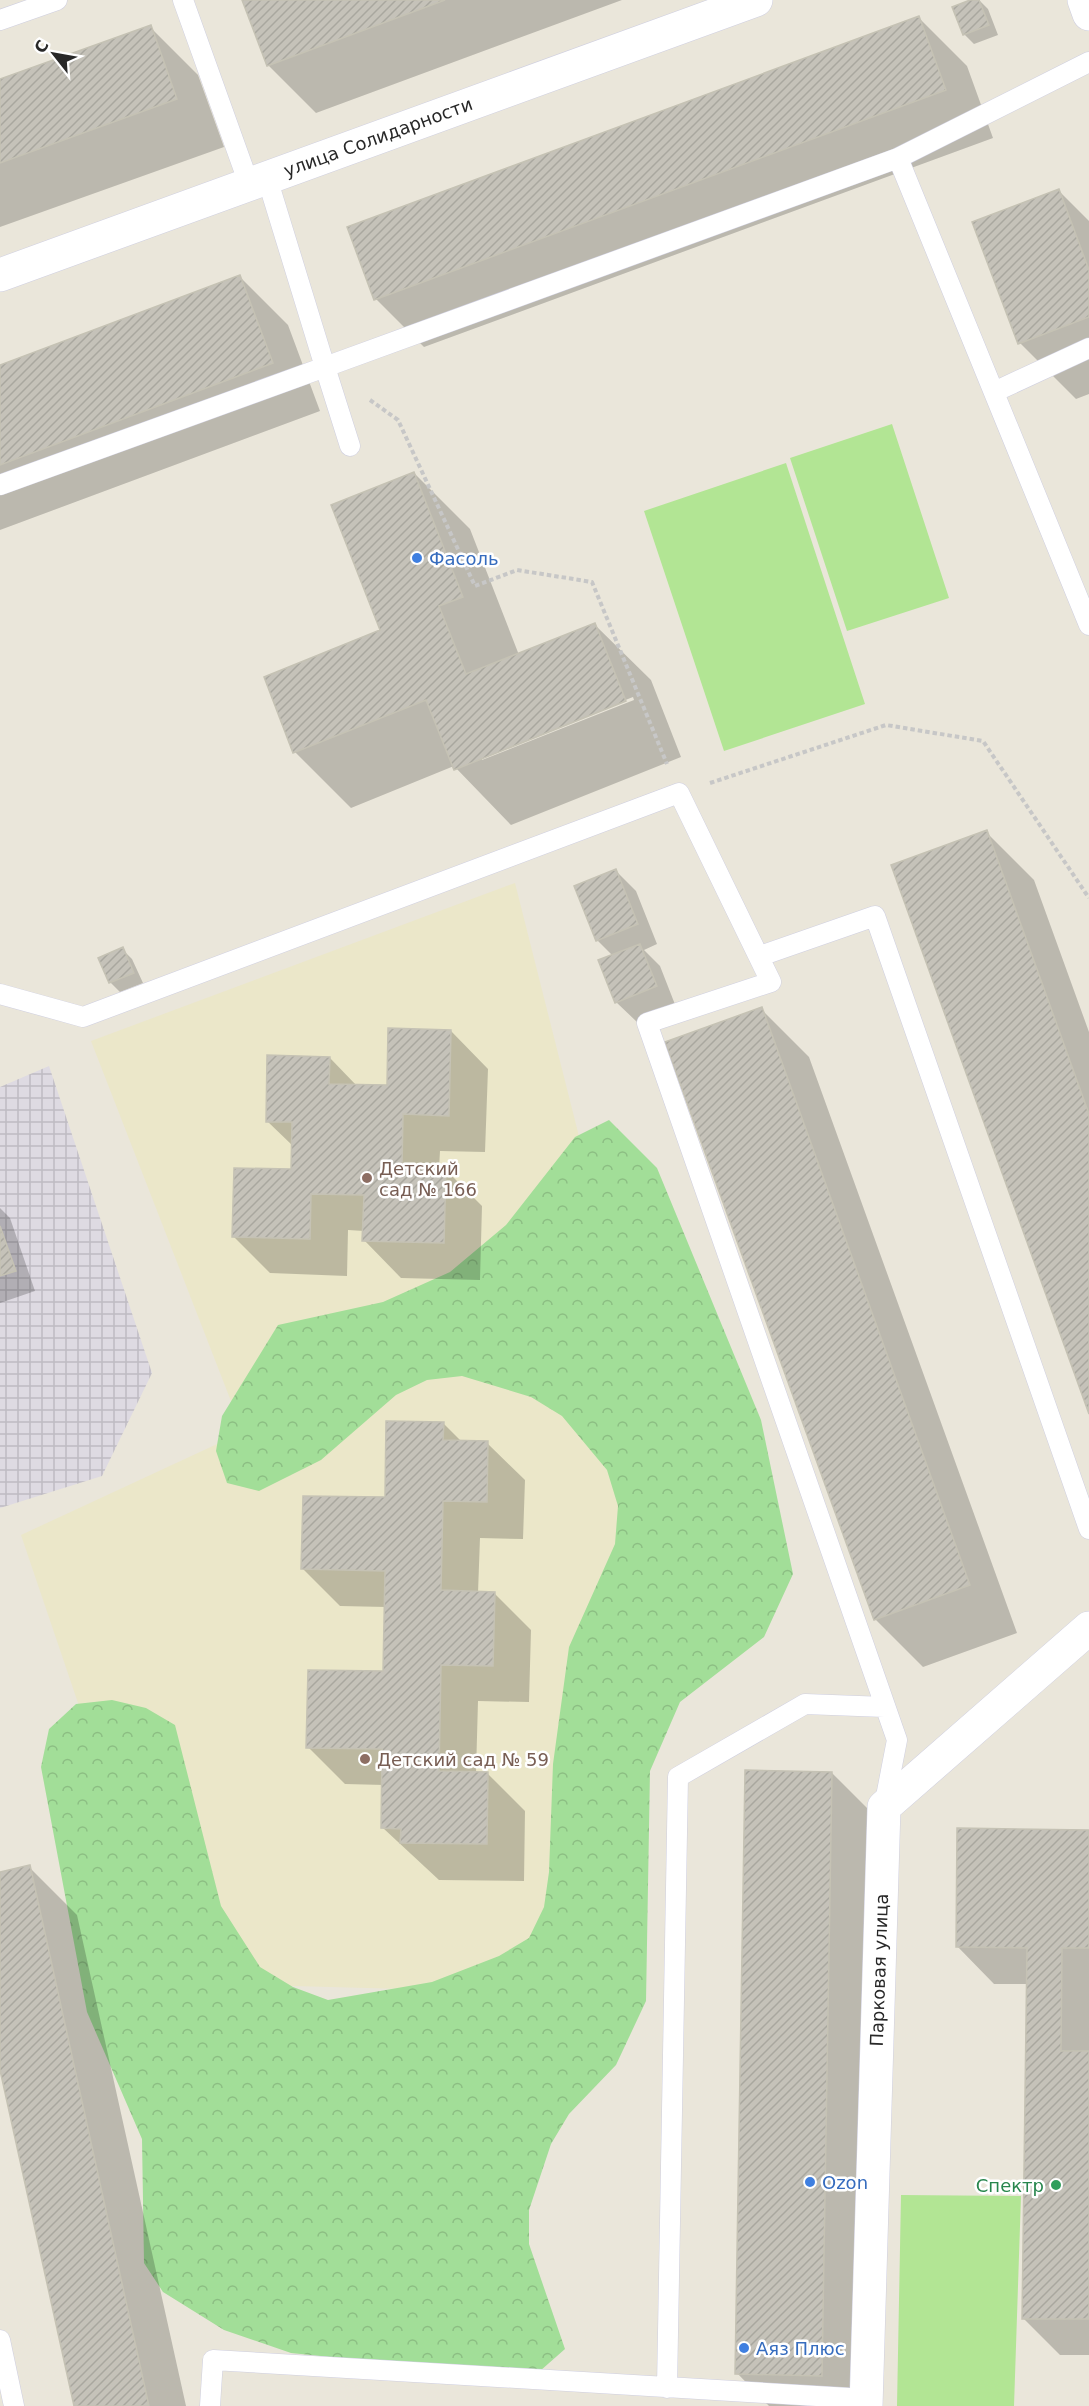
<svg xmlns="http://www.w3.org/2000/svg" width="1089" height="2406" font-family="'DejaVu Sans',sans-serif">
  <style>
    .industrial { fill: url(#industrial-grid) }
    .education { fill: #ebe7c9 }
    .forest { fill: url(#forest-crowns) }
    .pitch { fill: #b2e594 }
    .shadow { fill: #0003; fill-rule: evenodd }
    .building { fill: url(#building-hatch); stroke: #c5c2b4; stroke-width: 1.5 }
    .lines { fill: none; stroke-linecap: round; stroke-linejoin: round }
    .service-casing { stroke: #cfcfe0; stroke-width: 21 }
    .minor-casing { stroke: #cfcfe0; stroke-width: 34 }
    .path { stroke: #c7c7c7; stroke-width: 4; stroke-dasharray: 4.5 3; stroke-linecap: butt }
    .service { stroke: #fff; stroke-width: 20 }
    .minor { stroke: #fff; stroke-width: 33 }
    .shop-dot { fill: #3f7fe0; stroke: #fff; stroke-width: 2 }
    .education-dot { fill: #8d6e63; stroke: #fff; stroke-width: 2 }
    .leisure-dot { fill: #2e9e5b; stroke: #fff; stroke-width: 2 }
    .labels { text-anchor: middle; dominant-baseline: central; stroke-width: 5; stroke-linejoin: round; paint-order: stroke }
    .street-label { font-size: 18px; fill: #282828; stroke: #fff }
    .shop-label { font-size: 18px; fill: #366cbe; stroke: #fff; text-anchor: start }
    .education-label { font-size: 18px; fill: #785e54; stroke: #fff; text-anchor: start }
    .leisure-label { font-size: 18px; fill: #27864d; stroke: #fff; text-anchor: end }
  </style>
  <defs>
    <pattern id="industrial-grid" width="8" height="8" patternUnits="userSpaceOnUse" patternTransform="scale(1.5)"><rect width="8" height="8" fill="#dedae2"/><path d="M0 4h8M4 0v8" fill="none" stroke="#bebbc2"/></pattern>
    <pattern id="forest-crowns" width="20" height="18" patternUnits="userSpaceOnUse" patternTransform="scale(1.5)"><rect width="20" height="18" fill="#a2de98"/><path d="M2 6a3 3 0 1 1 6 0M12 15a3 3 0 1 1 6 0" fill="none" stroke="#8cbe83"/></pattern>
    <pattern id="building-hatch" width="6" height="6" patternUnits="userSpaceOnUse" patternTransform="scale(1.5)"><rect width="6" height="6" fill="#c5c2b9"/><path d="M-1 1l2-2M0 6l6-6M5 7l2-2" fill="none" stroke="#a9a79f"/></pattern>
  </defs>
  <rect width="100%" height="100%" fill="#eae6da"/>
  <path class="industrial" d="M 49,1066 L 152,1373 L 102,1476 L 0,1508 L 0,1087 Z"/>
  <path class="education" d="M 515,883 L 635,1358 L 633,1995 L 173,1983 L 21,1535 L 243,1432 L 91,1041 Z"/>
  <path class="forest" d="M 609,1120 L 657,1168 L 761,1420 L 793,1574 L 764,1637 L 680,1702 L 650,1771 L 646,2001 L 616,2065 L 569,2114 L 551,2144 L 529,2210 L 529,2244 L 565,2349 L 540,2371 L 504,2375 L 291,2353 L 224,2330 L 163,2292 L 144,2263 L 142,2139 L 87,2012 L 41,1767 L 49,1729 L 76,1704 L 112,1700 L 146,1708 L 175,1725 L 221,1906 L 260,1967 L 293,1987 L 328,2000 L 432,1982 L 499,1956 L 529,1938 L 544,1907 L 549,1872 L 553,1764 L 569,1647 L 615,1544 L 618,1506 L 607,1470 L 562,1416 L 531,1397 L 462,1376 L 427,1380 L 396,1395 L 321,1460 L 259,1491 L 227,1483 L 216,1451 L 222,1416 L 278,1325 L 383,1302 L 450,1272 L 506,1225 L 575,1137 Z"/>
  <path class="pitch" d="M 892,424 L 949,598 L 847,631 L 790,458 Z
    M 786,463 L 865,704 L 724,751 L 644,511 Z
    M 901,2195 L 1021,2196 L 1014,2406 L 897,2406 Z"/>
  <path class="shadow" d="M 244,0 L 622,0 L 316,113 L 268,65 Z
    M 975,0 L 979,0 L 988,9 L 998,35 L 974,44 L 964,34 Z
    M 919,18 L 967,66 L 993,138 L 424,347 L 376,299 L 349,228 Z
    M 150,27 L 198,75 L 224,147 L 0,227 L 0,81 Z
    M 1059,191 L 1089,221 L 1089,394 L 1076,399 L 1020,343 Z
    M 240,277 L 288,325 L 320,411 L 0,530 L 0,367 Z
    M 414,473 L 470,529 L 519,655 L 595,625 L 651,680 L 681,757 L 511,825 L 454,766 L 351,808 L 295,752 L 382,631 ZM 633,697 L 634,700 L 482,760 L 482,757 Z
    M 986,832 L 1034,880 L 1089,1032 L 1089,1410 Z
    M 616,871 L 636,891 L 657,944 L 644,950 L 660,966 L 676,1007 L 637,1022 L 616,1002 L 613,956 L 597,940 Z
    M 122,949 L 132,959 L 143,983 L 120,992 L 110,982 Z
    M 761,1009 L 809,1057 L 1017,1633 L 923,1667 L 875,1619 Z
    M 451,1031 L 488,1069 L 485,1152 L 440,1151 L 439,1169 L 445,1169 L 482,1206 L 480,1280 L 401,1278 L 364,1240 L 364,1231 L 348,1230 L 347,1276 L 270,1273 L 233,1236 L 292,1171 L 293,1146 L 267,1121 L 330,1058 L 357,1086 L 388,1087 Z
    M 0,1208 L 10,1218 L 35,1291 L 0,1303 Z
    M 443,1423 L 462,1442 L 487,1443 L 525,1480 L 523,1539 L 480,1538 L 478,1593 L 494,1593 L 531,1630 L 529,1702 L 478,1701 L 476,1773 L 488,1774 L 525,1811 L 524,1881 L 439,1880 L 383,1828 L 384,1785 L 345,1784 L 308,1747 L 384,1672 L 386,1607 L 340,1606 L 303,1569 L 386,1499 Z
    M 832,1773 L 880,1821 L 869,2406 L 769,2406 L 737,2373 Z
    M 1089,1832 L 1089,2355 L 1060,2355 L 1023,2318 L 1028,1984 L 994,1984 L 957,1946 Z
    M 29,1867 L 77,1915 L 186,2406 L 76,2406 L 0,2063 L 0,1873 Z"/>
  <path class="building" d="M 242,0 L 445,0 L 267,66 Z
    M 970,0 L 979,0 L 989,25 L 963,35 L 952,7 Z
    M 919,16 L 946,90 L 374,300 L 347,227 Z
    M 151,25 L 177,99 L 0,163 L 0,79 Z
    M 1059,189 L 1089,270 L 1089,317 L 1018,344 L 972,222 Z
    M 240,275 L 273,363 L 0,465 L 0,365 Z
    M 414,472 L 463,597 L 439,606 L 466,674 L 595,623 L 626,701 L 454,770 L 426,700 L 293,753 L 264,677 L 380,630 L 331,505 Z
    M 987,830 L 1089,1114 L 1089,1414 L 891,865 Z
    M 616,869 L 638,924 L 596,941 L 574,886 Z
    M 640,944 L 657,986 L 615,1003 L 598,960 Z
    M 123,947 L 134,973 L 109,983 L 98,958 Z
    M 762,1007 L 970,1585 L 874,1620 L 665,1042 Z
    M 388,1028 L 451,1030 L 449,1116 L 403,1114 L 402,1166 L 446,1168 L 444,1243 L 362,1241 L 364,1195 L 311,1194 L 310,1239 L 232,1237 L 234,1168 L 291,1169 L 292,1122 L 266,1122 L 267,1055 L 330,1057 L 329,1084 L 387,1085 Z
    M 0,1226 L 16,1271 L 0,1276 Z
    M 386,1421 L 444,1422 L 443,1440 L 488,1441 L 487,1502 L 443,1501 L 441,1590 L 495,1592 L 493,1666 L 441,1665 L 439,1771 L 488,1772 L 487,1844 L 400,1843 L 401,1829 L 381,1828 L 382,1749 L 306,1748 L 308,1670 L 383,1671 L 385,1571 L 301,1569 L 303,1496 L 385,1497 Z
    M 745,1770 L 832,1772 L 822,2376 L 735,2374 Z
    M 957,1828 L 1089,1830 L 1089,1948 L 1062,1948 L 1061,2051 L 1089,2051 L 1089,2319 L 1022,2319 L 1027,1948 L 956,1947 Z
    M 30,1865 L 149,2406 L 74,2406 L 0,2070 L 0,1872 Z"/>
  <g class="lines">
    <defs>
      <path id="service" d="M 183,0 L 249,184
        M 0,20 L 57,0
        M 1089,62 L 898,158 L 1089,625
        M 267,178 L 325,367 L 898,158
        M 994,392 L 1089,348
        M 0,485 L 325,367 L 350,446
        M 760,956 L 875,916 L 1089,1529
        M 0,994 L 83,1017 L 679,793 L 771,982 L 647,1023 L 897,1740 L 884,1807
        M 0,2340 L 14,2406
        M 667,2388 L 678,1777 L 805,1704 L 885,1707
        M 210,2406 L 213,2360 L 867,2399"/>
      <path id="minor" d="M 1084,0 L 1089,14
        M 0,275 L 756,0
        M 866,2406 L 884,1807 L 1089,1628"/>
    </defs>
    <use href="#service" class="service-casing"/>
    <use href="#minor" class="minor-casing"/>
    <path class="path" d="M 370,400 L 398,420 L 475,586 L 517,570 L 592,582 L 667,764
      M 710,783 L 886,725 L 983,741 L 1089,898"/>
    <use href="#service" class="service"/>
    <use href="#minor" class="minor"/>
  </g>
  <g class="shop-dot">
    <circle cx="417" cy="558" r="6"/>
    <circle cx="810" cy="2182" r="6"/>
    <circle cx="744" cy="2348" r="6"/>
  </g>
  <g class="education-dot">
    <circle cx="367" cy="1178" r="6"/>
    <circle cx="365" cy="1759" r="6"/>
  </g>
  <circle class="leisure-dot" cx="1056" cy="2185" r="6"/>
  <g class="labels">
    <g class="street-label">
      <text transform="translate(378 137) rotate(-20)">улица Солидарности</text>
      <text transform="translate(879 1970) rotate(-88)">Парковая улица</text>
    </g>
    <g class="shop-label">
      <text x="429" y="558">Фасоль</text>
      <text x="822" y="2182">Ozon</text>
      <text x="756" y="2348">Аяз Плюс</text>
    </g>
    <g class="education-label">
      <text x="379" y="1168">Детский<tspan x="379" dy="21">сад № 166</tspan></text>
      <text x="377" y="1759">Детский сад № 59</text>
    </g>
    <g class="leisure-label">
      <text x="1044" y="2185">Спектр</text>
    </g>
  </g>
  <g transform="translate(54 54) rotate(301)" stroke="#ffffff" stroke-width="4.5" paint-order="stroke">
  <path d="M0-4.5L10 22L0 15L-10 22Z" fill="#282828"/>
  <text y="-9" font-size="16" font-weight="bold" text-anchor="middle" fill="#282828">С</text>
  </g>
</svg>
